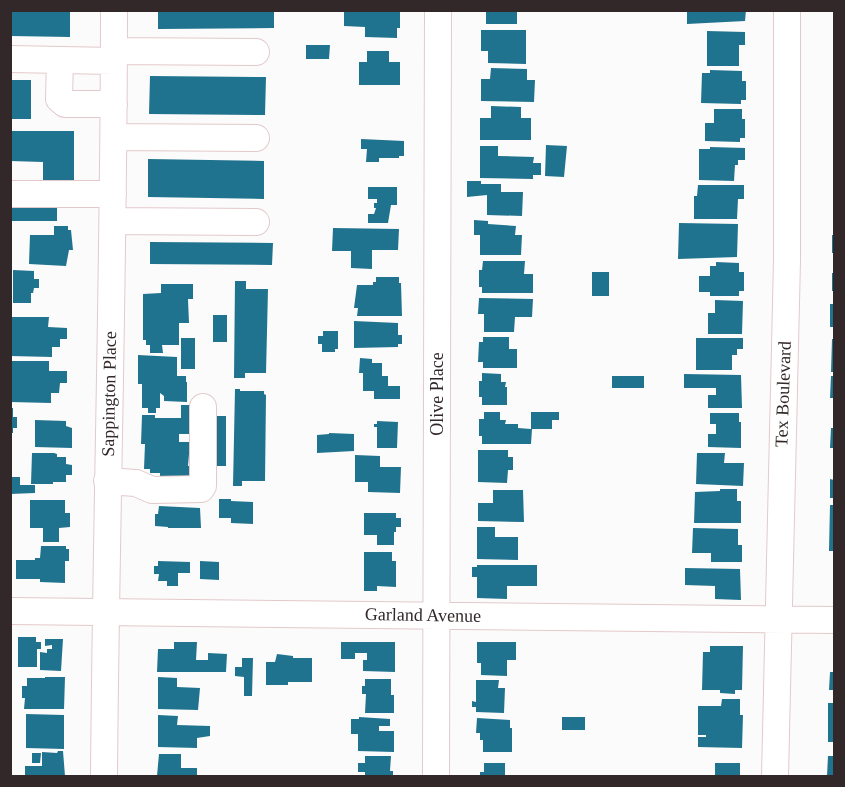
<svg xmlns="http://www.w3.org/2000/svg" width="845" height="787" font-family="'Times New Roman',serif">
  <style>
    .building { fill: #20738e }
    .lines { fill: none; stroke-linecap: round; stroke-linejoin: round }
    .minor-casing { stroke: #e3c9cb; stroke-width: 28 }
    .minor { stroke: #fff; stroke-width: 26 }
    .labels { text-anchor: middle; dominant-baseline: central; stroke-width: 6; stroke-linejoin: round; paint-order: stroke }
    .street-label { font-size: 18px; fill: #322829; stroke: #fff }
  </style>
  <rect width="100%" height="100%" fill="#fbfbfb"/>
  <path class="building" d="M 10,10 L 70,10 L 70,37 L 10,36 Z
    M 158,10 L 274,10 L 274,28 L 158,29 Z
    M 344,10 L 400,10 L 400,28 L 397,28 L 397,38 L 365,37 L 365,27 L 344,26 Z
    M 486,10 L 517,10 L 517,24 L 486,24 Z
    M 687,10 L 746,10 L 745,21 L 687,24 Z
    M 481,30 L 526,30 L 526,64 L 488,63 L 488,51 L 481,51 Z
    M 707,31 L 745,32 L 745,45 L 739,45 L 739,66 L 707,66 Z
    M 306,45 L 330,45 L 329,59 L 306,59 Z
    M 367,51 L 389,51 L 389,62 L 400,62 L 400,85 L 359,85 L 359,62 L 367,62 Z
    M 491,68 L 527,69 L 527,80 L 535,80 L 534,102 L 481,101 L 481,79 L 490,79 Z
    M 710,70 L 742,71 L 742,81 L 746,81 L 746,100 L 741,100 L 741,104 L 701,103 L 702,73 L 710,73 Z
    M 150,76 L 266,77 L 265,115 L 149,114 Z
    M 10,80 L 31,80 L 31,119 L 10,119 Z
    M 491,106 L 521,107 L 521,118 L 531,118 L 531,140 L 480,140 L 480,118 L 491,118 Z
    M 714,109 L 742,109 L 742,119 L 745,119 L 745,138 L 740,138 L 740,142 L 705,141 L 705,123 L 714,123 Z
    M 10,131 L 74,131 L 74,187 L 43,187 L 43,162 L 10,161 Z
    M 361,139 L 404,141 L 404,156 L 399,156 L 399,158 L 379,158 L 379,162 L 366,162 L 367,149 L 361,149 Z
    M 546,145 L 567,146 L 564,177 L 545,176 Z
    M 480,146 L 498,146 L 498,156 L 534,157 L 533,163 L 541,163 L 541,175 L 533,175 L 533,179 L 480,178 Z
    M 710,147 L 745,148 L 745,160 L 738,160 L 738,165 L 735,165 L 734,181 L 699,180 L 699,149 L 710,149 Z
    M 148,159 L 264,161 L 264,199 L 148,197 Z
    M 467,181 L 481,181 L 481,184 L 501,184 L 501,192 L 523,192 L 522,216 L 487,215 L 487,195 L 467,197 Z
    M 698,185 L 744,185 L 744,199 L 738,199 L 737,219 L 694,219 L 694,196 L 697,196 Z
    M 368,187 L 397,187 L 397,205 L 391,205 L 388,223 L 368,223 L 368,214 L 374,214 L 376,208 L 374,208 L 374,203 L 377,203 L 377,199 L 368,199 Z
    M 10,207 L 57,207 L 57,221 L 10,221 Z
    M 474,220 L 488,221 L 488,224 L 516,226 L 515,235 L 522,235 L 521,255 L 480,255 L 480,235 L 474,235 Z
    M 679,223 L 738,224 L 737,257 L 678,259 Z
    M 54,226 L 68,226 L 68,230 L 71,230 L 73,250 L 69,250 L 66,266 L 29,264 L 30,235 L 54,235 Z
    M 333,228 L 399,229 L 398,250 L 372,250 L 372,269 L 351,268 L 351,251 L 332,251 Z
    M 832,235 L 834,235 L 834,253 L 832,253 Z
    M 150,242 L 273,243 L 272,265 L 150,264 Z
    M 483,261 L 525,261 L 524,274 L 533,274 L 533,293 L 482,293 L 482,287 L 479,287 L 479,270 L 482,270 Z
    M 716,262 L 739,263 L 739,272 L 744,272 L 744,291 L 739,291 L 739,296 L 710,296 L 710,292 L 699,292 L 699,276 L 710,276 L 710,266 L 716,266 Z
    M 13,270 L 34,271 L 34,279 L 39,279 L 39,288 L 34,288 L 33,293 L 31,293 L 31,303 L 13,303 Z
    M 592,272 L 609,272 L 609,296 L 592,296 Z
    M 832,273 L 834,273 L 834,291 L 832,291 Z
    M 376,277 L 399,277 L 399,283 L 401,283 L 402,316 L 357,316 L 358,308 L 354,308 L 357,285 L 373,285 L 373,282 L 376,282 Z
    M 235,281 L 246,281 L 246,289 L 268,289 L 266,373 L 245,373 L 245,378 L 234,378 Z
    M 161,284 L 193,284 L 193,299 L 188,299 L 189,323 L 179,323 L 179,345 L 162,345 L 163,353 L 150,353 L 150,345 L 146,345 L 146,340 L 143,340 L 143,294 L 161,293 Z
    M 479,298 L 533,299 L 532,317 L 515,317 L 514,332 L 484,332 L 484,314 L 478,314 Z
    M 715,300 L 743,301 L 742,334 L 708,334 L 708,313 L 715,313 Z
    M 830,304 L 834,304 L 834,327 L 830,327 Z
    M 213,315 L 227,315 L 227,342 L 213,342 Z
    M 10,317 L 49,317 L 48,327 L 67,328 L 67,339 L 60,339 L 60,347 L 52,347 L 52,357 L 10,356 Z
    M 354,321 L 398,323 L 398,335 L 402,335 L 402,344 L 398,344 L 398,347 L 354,348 Z
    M 323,331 L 338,331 L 338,349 L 335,349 L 335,352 L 322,352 L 322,344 L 318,344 L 318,336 L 323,336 Z
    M 483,337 L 509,337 L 509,349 L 517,349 L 517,368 L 483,368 L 483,362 L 478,362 L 479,342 L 483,342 Z
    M 181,338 L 195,338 L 195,369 L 181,369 Z
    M 696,338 L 743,338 L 743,349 L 737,349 L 737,355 L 732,355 L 732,370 L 696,370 Z
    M 832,339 L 834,339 L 834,372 L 831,372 Z
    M 138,355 L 177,357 L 177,376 L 186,376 L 186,382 L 187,382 L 187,402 L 164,401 L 164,396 L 160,393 L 160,408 L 156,408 L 156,413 L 148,413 L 148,408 L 142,408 L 142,384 L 138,384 Z
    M 360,358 L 372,359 L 372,363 L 382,363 L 382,376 L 388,376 L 388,386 L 400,386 L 400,399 L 374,399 L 374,391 L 363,391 L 363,373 L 359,373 Z
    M 10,361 L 49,361 L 49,371 L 67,371 L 67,383 L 60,383 L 59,393 L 51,393 L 51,403 L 10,402 Z
    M 482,373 L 501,374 L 501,382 L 506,382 L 505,387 L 507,387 L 507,405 L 482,405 L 482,397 L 479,397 L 479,381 L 482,381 Z
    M 684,374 L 741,375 L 742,408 L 708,408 L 708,395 L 716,395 L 716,388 L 684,388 Z
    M 612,376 L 644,376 L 644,388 L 612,388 Z
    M 831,376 L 834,376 L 834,398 L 830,398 Z
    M 235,389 L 240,389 L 240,391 L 264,391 L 264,394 L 266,395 L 265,481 L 242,481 L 242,486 L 233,486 Z
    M 181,405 L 194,405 L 194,434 L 179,434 L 179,442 L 190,442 L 188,466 L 192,466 L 192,480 L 160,480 L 160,473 L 150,473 L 150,469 L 144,469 L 145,444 L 141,444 L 142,415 L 155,415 L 155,418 L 181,418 Z
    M 10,408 L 13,408 L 13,417 L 17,417 L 17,428 L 13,428 L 13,433 L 10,433 Z
    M 484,412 L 500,412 L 500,420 L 506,420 L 505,424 L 518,424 L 518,428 L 531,429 L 531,412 L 559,412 L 559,420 L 552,420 L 552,429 L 532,429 L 531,444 L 482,444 L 482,436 L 479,436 L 479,419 L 484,419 Z
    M 710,413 L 739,413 L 739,422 L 741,422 L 741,448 L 708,447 L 708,434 L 716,434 L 716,424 L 710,424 Z
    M 213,416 L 226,416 L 226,466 L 212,466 Z
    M 35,420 L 66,421 L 66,426 L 72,428 L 72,448 L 35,447 Z
    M 377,421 L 398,422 L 397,448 L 377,448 L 377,427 L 374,427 L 374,424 L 377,424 Z
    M 831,428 L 834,428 L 834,448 L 830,448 Z
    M 329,433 L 354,434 L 354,451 L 317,453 L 317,435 L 329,434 Z
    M 478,450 L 508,450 L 508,457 L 513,457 L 513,470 L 508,470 L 507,483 L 478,482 Z
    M 32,453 L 54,453 L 57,454 L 57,457 L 66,457 L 66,464 L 72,465 L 72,475 L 66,475 L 66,482 L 53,482 L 53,484 L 31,484 Z
    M 697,453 L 725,453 L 724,463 L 744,463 L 743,486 L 696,484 Z
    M 355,455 L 380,456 L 380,467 L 401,467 L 400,493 L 368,492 L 368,482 L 355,482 Z
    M 10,477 L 20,477 L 20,485 L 35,485 L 35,493 L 10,494 Z
    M 830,479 L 834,480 L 834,498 L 830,498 Z
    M 720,489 L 737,489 L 737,501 L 741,501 L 741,523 L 694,523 L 695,492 L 720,491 Z
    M 493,490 L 523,490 L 524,522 L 478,521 L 478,503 L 493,503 Z
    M 219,499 L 231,499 L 231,501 L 253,502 L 253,524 L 231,523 L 231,518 L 219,518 Z
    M 30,500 L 65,500 L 65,513 L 70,513 L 70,527 L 59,528 L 59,542 L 43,542 L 43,528 L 30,528 Z
    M 830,505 L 834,505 L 834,551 L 829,551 Z
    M 159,506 L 200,508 L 201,528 L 168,528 L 168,527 L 155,526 L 155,514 L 158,514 Z
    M 364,513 L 396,513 L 396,518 L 401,518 L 401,527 L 396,527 L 396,532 L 394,532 L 394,545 L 377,545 L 377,535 L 364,535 Z
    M 477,527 L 495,527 L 495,537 L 518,537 L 518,560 L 477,559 Z
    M 693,528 L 738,529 L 738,545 L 742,545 L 742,562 L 711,562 L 711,553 L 692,553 Z
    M 41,546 L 66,546 L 66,549 L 69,549 L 69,561 L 65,561 L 65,583 L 40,582 L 40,579 L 16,579 L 16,560 L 35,560 L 35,558 L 40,558 Z
    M 364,552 L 392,552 L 392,561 L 396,561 L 396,587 L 377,586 L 377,591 L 364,591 Z
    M 158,561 L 190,562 L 190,573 L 178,573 L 178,586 L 167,586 L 167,581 L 158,581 L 159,574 L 154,574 L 154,566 L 158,566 Z
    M 200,561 L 219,562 L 219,580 L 200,579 Z
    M 477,565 L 537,565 L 537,586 L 507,586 L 507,599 L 477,598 L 477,577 L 472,577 L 472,567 L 477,567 Z
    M 685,568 L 740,569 L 741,600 L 715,599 L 715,586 L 685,585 Z
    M 18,637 L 36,637 L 36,642 L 41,642 L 41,649 L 37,649 L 37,667 L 18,667 Z
    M 45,639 L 63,639 L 61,671 L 40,670 L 40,652 L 47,653 L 47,649 L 52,649 L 52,645 L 45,646 Z
    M 174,642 L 197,642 L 196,660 L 208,660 L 208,653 L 227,654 L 226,672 L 157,672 L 158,649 L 174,649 Z
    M 341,642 L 395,642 L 395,672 L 363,671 L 363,660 L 367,660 L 367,653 L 355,653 L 355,659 L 341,659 Z
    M 477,642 L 516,642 L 516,660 L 507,660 L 507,676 L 481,675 L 481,663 L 477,663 Z
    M 710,646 L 743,646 L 742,690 L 735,690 L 735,694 L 720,693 L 720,690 L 702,690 L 703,652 L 710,652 Z
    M 277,654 L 293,656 L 293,658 L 312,658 L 312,682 L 288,682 L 288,685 L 266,685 L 266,662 L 275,662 Z
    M 242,658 L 253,658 L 252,696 L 244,696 L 244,677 L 235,676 L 235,667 L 242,667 Z
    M 830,672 L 834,672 L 834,690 L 829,690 Z
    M 45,677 L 65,677 L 64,709 L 24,709 L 25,698 L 22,698 L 22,686 L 27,686 L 27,678 L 45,678 Z
    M 158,677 L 177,678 L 177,687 L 200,688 L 198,710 L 158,709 Z
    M 365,679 L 391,679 L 391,695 L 394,695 L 394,713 L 365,713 L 366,694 L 362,694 L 362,686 L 365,686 Z
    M 476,680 L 499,680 L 498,688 L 505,688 L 504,713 L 476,712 L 476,707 L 472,707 L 472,701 L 476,702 Z
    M 722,699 L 740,699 L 740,715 L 743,715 L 742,748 L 698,747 L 698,737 L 706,737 L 706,735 L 698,735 L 698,706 L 721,706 Z
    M 828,703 L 834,703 L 834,742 L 828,742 Z
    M 26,714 L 64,715 L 64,749 L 26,748 Z
    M 158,715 L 178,716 L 177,725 L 210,726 L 210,736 L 197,738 L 197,748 L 158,747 Z
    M 359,717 L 390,719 L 390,726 L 379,726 L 379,731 L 394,731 L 394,752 L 358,751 L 358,734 L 351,734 L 351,719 L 359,719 Z
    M 562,717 L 585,717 L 585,730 L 562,730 Z
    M 477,718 L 510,720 L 510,728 L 512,728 L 512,752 L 483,752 L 483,740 L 480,740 L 480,733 L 476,733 Z
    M 58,751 L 63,751 L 65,776 L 25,776 L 25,766 L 42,766 L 42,752 L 57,753 Z
    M 32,753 L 41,753 L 40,763 L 32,763 Z
    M 159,754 L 181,754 L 181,768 L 197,768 L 197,776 L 157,776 Z
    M 365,756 L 391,756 L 390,771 L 393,771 L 393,776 L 365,776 L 365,772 L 358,772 L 358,763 L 365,763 Z
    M 828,756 L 834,756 L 834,776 L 827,776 Z
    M 484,763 L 505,763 L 505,776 L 480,776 L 480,772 L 484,772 Z
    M 715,763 L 740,763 L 740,776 L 715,776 Z"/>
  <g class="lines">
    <defs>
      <path id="minor" d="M 114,51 L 256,52
        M 10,59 L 114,61
        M 60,60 L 59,99 L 65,104 L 114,104
        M 114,137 L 256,138
        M 10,194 L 113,194
        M 113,221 L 256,222
        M 107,481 L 136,483 L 152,490 L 201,489 L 203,486 L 203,407
        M 10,611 L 834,620
        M 104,776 C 106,521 114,266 114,10
        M 436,776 L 438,10
        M 775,776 L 787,260 L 787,10"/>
    </defs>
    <use href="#minor" class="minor-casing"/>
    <use href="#minor" class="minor"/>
  </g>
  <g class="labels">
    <g class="street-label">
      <text transform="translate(109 394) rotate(-89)">Sappington Place</text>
      <text transform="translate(437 394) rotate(-90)">Olive Place</text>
      <text transform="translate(783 394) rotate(-88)">Tex Boulevard</text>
      <text transform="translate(423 615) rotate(1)">Garland Avenue</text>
    </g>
  </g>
  <rect width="845" height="787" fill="none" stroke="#322829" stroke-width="24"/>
</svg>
